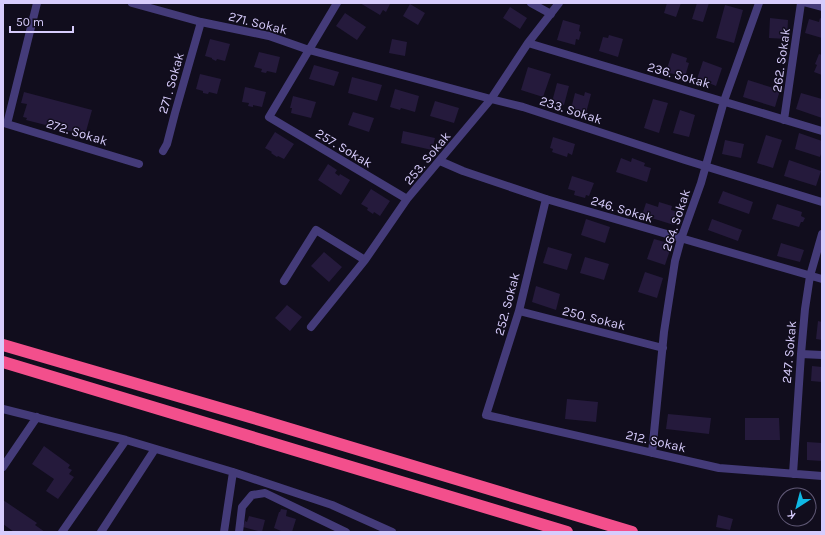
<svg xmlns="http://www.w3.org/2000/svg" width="825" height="535" font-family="Karla,sans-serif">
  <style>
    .building { fill: #251a3c }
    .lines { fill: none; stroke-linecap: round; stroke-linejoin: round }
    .minor { stroke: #443b79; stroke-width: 8 }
    .motorway { stroke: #f34f8c; stroke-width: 12 }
    .labels { text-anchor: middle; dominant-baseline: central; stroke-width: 3; stroke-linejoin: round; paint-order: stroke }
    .street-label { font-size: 13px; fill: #d7ccfc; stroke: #110d1d }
  </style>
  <rect width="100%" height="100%" fill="#110d1d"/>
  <path class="building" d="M 360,3 L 389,3 L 390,4 L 386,12 L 383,10 L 380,15 Z
    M 667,3 L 681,3 L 676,17 L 664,13 Z
    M 697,3 L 709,3 L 703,22 L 692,19 Z
    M 410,4 L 425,13 L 418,25 L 403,16 Z
    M 725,5 L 743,10 L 734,43 L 716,38 Z
    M 510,7 L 527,18 L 520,29 L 503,18 Z
    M 345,13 L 366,27 L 357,40 L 336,26 Z
    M 770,18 L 788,20 L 787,39 L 769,38 Z
    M 820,18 L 822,19 L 822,38 L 805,33 L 809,19 L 819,22 Z
    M 563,20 L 580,25 L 579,31 L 581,32 L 579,40 L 576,39 L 575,45 L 557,40 Z
    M 609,35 L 623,39 L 618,57 L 599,51 L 603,37 L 608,38 Z
    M 210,39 L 230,44 L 225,61 L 217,59 L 216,61 L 212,59 L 212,58 L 205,56 Z
    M 392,39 L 407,42 L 405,56 L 389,53 Z
    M 259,52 L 280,57 L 276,73 L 267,71 L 266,73 L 261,72 L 262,69 L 254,67 Z
    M 672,53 L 687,58 L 686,62 L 689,63 L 685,77 L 666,72 Z
    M 819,54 L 822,55 L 822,75 L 814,72 L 817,65 L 815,64 Z
    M 703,61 L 722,68 L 716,86 L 709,83 L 709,86 L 702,84 L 703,81 L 697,79 Z
    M 314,65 L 339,72 L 334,86 L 309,79 Z
    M 528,67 L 551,74 L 543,97 L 521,90 Z
    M 200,74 L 221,79 L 217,94 L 209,92 L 208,94 L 203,93 L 203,91 L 196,89 Z
    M 352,77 L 382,85 L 377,101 L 348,93 Z
    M 748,80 L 780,90 L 775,107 L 743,97 Z
    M 557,83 L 569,86 L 564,105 L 552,102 Z
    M 245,87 L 266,92 L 262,107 L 253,105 L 253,107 L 248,106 L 249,103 L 242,102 Z
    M 395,89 L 419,96 L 415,112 L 401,108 L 400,110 L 390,107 Z
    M 24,92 L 92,110 L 85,135 L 26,120 L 27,118 L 23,117 L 27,104 L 21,103 Z
    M 585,92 L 591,94 L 586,113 L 571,109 L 575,93 L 584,96 Z
    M 801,93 L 822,99 L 822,118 L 796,109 Z
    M 293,96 L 316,102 L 311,118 L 291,113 L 292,108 L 290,108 Z
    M 653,99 L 668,103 L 659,133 L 644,128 Z
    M 435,101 L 459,108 L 454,123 L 430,116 Z
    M 680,110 L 695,115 L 689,137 L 673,133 Z
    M 353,112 L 374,118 L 369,132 L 348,125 Z
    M 403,131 L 435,138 L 432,150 L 401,143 Z
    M 275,132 L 294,144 L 284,159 L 278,156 L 277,157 L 271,153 L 272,152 L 265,148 Z
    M 799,133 L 822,141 L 822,151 L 820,157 L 795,149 Z
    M 766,135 L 782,140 L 773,168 L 757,163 Z
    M 553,137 L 575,144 L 572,155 L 568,153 L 567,157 L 552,152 L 553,149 L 550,148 Z
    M 725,140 L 744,144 L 741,158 L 722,154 Z
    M 621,158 L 631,162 L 632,158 L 645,163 L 644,166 L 651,168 L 647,182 L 616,172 Z
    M 789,160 L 821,171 L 816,186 L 784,176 Z
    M 328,164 L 337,170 L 335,173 L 339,176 L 340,174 L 350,180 L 341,195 L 318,180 Z
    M 572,176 L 594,183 L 589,196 L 586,195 L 585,198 L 574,195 L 575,191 L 568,189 Z
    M 371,189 L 390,201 L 380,216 L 374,212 L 373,214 L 367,210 L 368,208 L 361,204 Z
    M 723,191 L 753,202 L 749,214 L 718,203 Z
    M 659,202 L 672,206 L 671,210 L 678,212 L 674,225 L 642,215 L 646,203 L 658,207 Z
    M 777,204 L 802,212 L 801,216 L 805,218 L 803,222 L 801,222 L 799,227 L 772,219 Z
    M 586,219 L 610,227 L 605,243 L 581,235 Z
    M 712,219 L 742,230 L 738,241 L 708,230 Z
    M 654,239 L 672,244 L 665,265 L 647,259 Z
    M 781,243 L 804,250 L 800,262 L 777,256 Z
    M 548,247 L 572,254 L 567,270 L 543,263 Z
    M 324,252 L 342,267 L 329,282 L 311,266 Z
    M 585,257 L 609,264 L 604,280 L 580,273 Z
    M 645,272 L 663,278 L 657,298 L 638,292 Z
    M 536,286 L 560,294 L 556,310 L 532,302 Z
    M 287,305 L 302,317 L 290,331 L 275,318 Z
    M 818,321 L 822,322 L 822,340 L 816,339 Z
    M 812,366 L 822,367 L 822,382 L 811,381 Z
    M 567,399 L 598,402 L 596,422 L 565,419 Z
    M 668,414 L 711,418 L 709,434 L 666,429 Z
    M 745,418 L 779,418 L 780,440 L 745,440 Z
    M 807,442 L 822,443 L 822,461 L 807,460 Z
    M 44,446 L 70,465 L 68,468 L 72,470 L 69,474 L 74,477 L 58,499 L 46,491 L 54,479 L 32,464 Z
    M 3,500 L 37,523 L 35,525 L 45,532 L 14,532 L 3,524 Z
    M 281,509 L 287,510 L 286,516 L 296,519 L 292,532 L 281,532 L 281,531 L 274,528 L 279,512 L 280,512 Z
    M 718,515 L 733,519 L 730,530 L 716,527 Z
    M 249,516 L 265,520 L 262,532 L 243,527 L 245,521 L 247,522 Z"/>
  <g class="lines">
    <path class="minor" d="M 37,3 L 7,124 L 139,164
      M 132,3 L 201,22 L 269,36 L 309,50 L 491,99 L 523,107 L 685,160 L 822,202
      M 337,3 L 269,117 L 407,199
      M 531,3 L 551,14
      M 807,3 L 822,7
      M 528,43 L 822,131
      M 784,120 L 801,3
      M 163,151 L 167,144 L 175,113 L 201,22
      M 440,161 L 463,171 L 546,199 L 822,279
      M 546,199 L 519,311 L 486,415 L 719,468 L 822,476
      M 284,281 L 316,230 L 365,260
      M 519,311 L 663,348
      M 311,327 L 365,260 L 407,199 L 491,99 L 528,43 L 559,3
      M 801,354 L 822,355
      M 3,409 L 126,440 L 233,472 L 332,505 L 392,532
      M 652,453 L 664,332 L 675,261 L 681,239 L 701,183 L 724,101 L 759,3
      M 3,467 L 37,417
      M 793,474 L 801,354 L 805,309 L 810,276 L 822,234
      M 62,532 L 126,440
      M 101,532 L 155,449
      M 224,532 L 233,472
      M 239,532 L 242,507 L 252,495 L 265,493 L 346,532"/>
    <path class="motorway" d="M 3,345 L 260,420 L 632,532
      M 3,362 L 567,532"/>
  </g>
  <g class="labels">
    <g class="street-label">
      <text transform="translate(258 23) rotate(14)">271. Sokak</text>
      <text transform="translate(781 60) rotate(-82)">262. Sokak</text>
      <text transform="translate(679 75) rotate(16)">236. Sokak</text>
      <text transform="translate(171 83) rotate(-74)">271 . Sokak</text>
      <text transform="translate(571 110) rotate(18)">233. Sokak</text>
      <text transform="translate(77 132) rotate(17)">272. Sokak</text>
      <text transform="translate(344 148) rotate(31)">257. Sokak</text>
      <text transform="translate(427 158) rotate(-50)">253. Sokak</text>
      <text transform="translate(622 209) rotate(17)">246. Sokak</text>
      <text transform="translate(676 220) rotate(-72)">264. Sokak</text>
      <text transform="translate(507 304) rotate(-75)">252. Sokak</text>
      <text transform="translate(594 318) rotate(14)">250. Sokak</text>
      <text transform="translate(789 352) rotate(-85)">247. Sokak</text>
      <text transform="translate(656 441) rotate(13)">212. Sokak</text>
    </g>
  </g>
  <rect width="825" height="535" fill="none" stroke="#d7ccfc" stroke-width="8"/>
  <g transform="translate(797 507) rotate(216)"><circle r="19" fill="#110d1d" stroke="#605976"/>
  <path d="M0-3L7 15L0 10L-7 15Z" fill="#0fb8e4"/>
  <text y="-6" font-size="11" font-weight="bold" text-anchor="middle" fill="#d7ccfc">K</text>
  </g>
  <path d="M10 26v6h63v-6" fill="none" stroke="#d7ccfc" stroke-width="2"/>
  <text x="16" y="26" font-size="12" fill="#d7ccfc" stroke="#110d1d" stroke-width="3" paint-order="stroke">50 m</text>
</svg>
